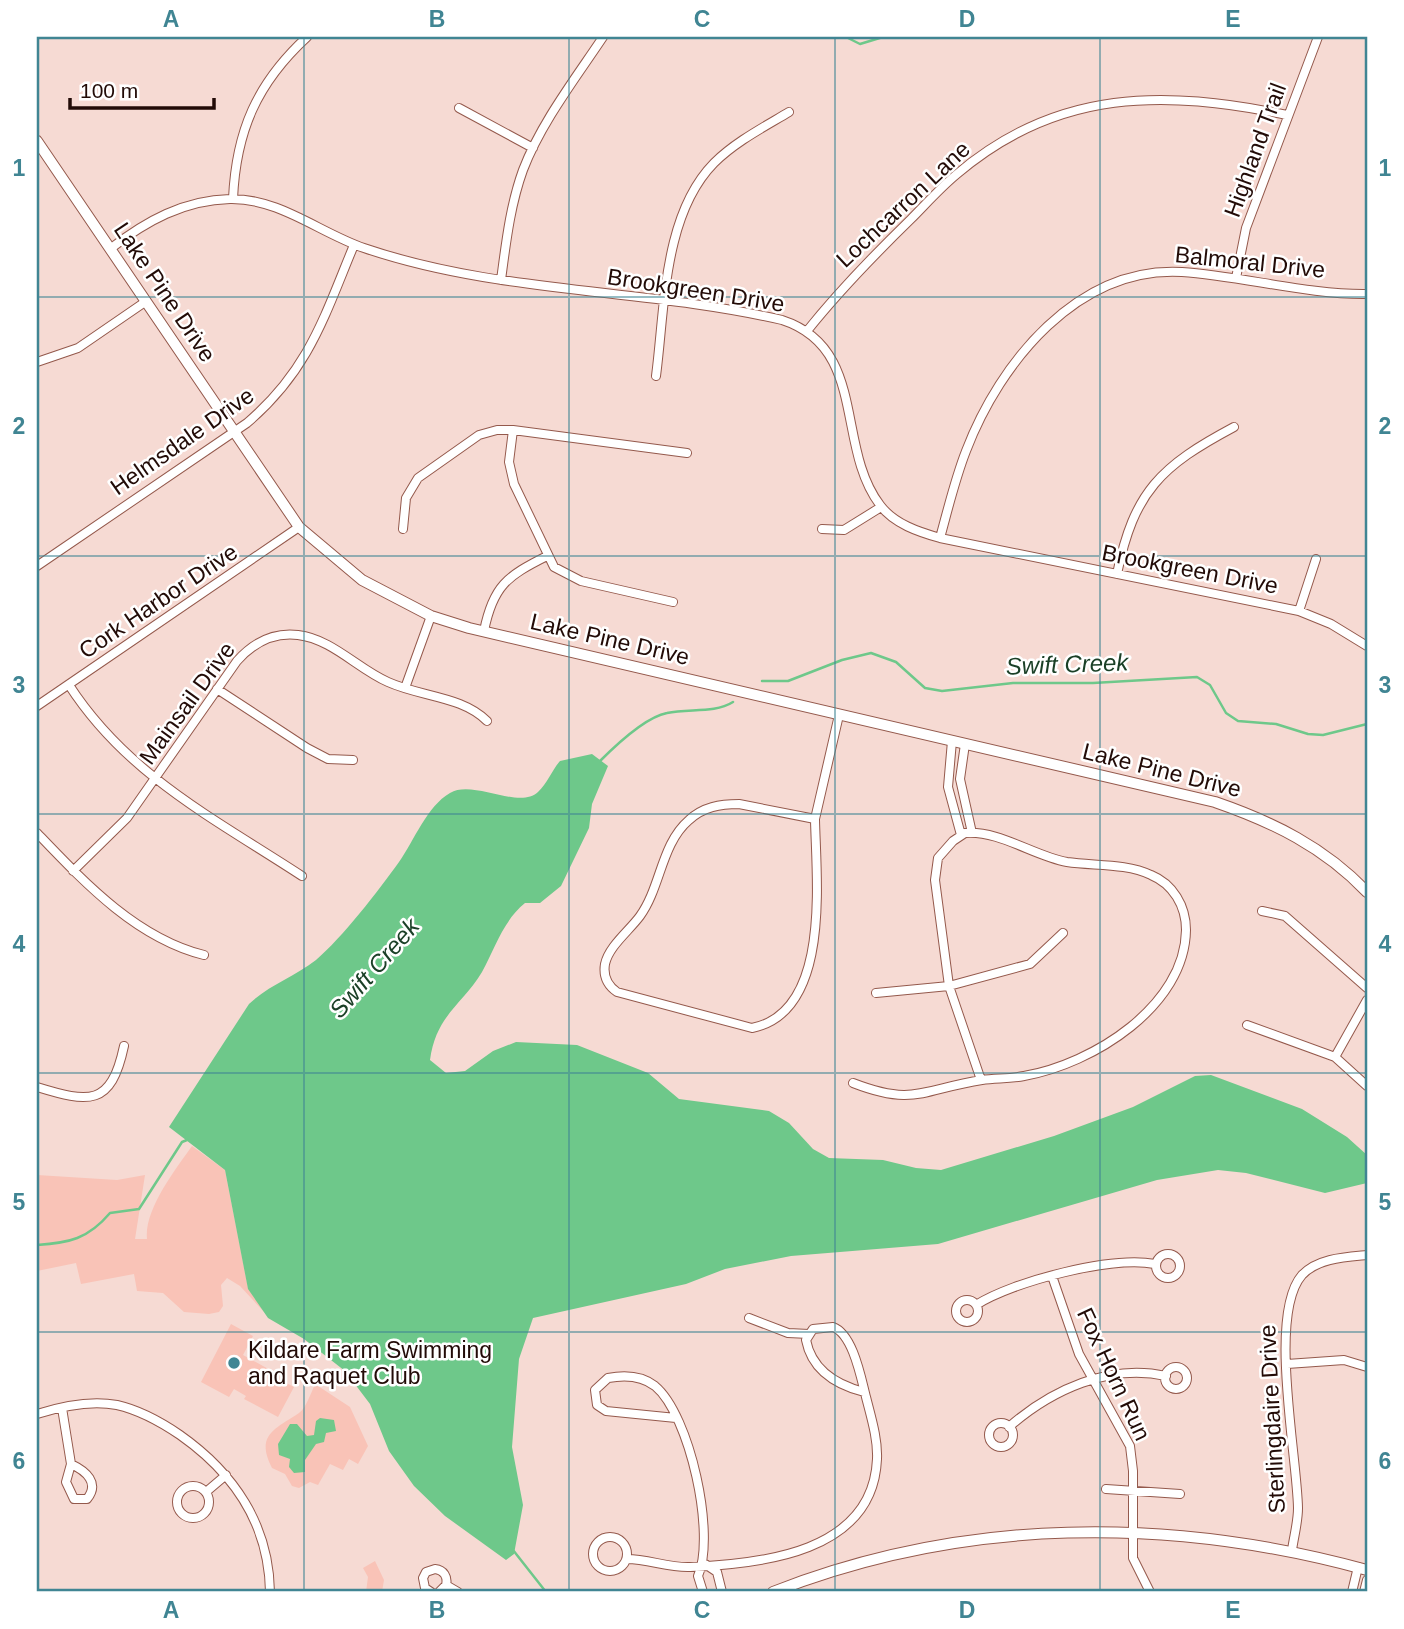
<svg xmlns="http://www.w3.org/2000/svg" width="1404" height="1629" font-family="Arial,sans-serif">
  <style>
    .green { fill: #f9c3b7 }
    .water { fill: #6ec88a }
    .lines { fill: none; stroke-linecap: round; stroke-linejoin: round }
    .stream { stroke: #6ec88a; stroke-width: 2.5 }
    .street-casing { stroke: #94594c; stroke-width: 10 }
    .secondary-casing { stroke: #94594c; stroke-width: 12 }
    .street { stroke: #fff; stroke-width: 8 }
    .secondary { stroke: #fff; stroke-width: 10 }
    .grid { fill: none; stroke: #408593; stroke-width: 2; stroke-opacity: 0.55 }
    .poi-dot { fill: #408593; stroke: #fff; stroke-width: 2.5 }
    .labels { text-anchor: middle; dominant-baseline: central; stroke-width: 5; stroke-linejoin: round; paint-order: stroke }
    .street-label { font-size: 23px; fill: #220b07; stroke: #fff }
    .poi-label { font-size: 23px; fill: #220b07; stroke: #fff; text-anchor: start }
    .water-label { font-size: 24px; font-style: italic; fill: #1b4027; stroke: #fff }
    .neatline { fill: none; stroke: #408593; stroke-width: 2.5 }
    .grid-label { font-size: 23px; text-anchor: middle; font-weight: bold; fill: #408593 }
  </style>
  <rect width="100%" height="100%" fill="#f6dad3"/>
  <path class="green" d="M 192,1146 L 225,1170 L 248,1288 L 264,1312 L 240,1286 L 227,1278 L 221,1285 L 223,1306 L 219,1312 L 209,1314 L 184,1312 L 163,1293 L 137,1291 L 134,1274 L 81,1284 L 76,1263 L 37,1271 L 37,1175 L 117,1180 L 145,1175 L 135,1239 L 147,1239 C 144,1210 175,1170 192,1146 Z
    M 231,1324 L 253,1336 L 243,1355 L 272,1371 L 269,1378 L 273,1380 L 275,1377 L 294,1387 L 278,1417 L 244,1399 L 246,1396 L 234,1389 L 229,1397 L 201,1382 Z
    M 315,1384 L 350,1407 L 368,1446 L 358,1464 L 349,1459 L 343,1470 L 330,1464 L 318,1485 L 310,1482 L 299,1488 L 292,1486 L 285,1474 L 272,1468 C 255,1435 275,1429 299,1413 C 306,1408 311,1393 315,1384 Z
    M 375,1561 L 384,1580 L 382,1592 L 366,1592 L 368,1577 L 363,1568 Z"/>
  <path class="water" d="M 592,754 L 608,766 L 592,804 L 589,828 L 561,886 L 540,903 L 525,903 C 503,921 495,948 482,972 C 463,1004 436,1015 430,1060 L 446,1073 L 465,1071 L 493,1051 L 516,1042 L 577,1045 L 648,1073 L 679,1099 L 769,1111 L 789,1123 L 813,1149 L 829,1158 L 883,1160 L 916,1168 L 941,1170 L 1054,1136 L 1133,1107 L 1195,1076 L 1211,1075 L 1302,1109 L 1347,1137 L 1367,1155 L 1367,1183 L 1325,1193 L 1246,1173 L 1218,1170 L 1157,1180 L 938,1244 L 791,1256 L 725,1269 L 686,1284 L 533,1318 L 519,1359 L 512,1447 L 523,1505 L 514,1554 L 506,1560 L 445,1516 L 414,1486 L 389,1451 L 370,1404 L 345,1371 L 304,1339 L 268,1318 L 248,1289 L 225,1170 L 169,1127 L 249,1004 C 269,985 294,977 316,960 C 342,938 379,890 399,862 C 414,841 427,806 450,793 C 473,779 519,810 538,792 C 547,784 552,770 560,761 Z
    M 320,1418 L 334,1420 L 336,1431 L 326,1433 L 324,1442 L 316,1444 L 305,1460 L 305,1472 L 294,1473 L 289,1467 L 290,1459 L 279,1455 L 278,1444 L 290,1424 L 297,1424 L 307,1436 L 314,1435 L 316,1421 Z"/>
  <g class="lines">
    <path class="stream" d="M 846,37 L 860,44 L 883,37
      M 762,681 L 788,681 L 842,660 L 871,653 L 896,662 L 925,688 L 942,691 L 1013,683 L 1093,683 L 1197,677 L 1210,685 L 1226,713 L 1238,721 L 1276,724 L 1308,734 L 1323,735 L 1367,724
      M 600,761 C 615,746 646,717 667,713 C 689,708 714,714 733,702
      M 37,1245 C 69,1243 88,1239 110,1213 L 139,1209 L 182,1142 L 187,1140
      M 513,1550 L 546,1592"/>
    <defs>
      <path id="street" d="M 459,108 L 533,148
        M 233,199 C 236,131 257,83 307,37
        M 110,249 C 146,221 184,200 230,199 C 279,198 320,233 364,248 C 499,294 643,288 782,320 C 868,348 835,446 880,505 C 894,524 919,532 940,538 L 1299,611 L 1331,624 L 1367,646
        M 1236,278 L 1246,228 L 1318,37
        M 501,280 C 506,243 510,206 523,170 C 541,123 575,79 603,37
        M 807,331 C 839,291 874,255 911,219 C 926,204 940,188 957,174 C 1058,88 1165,90 1287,115
        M 37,362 L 78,348 L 145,302
        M 656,376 C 665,308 663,215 714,163 C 735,142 764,127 789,112
        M 513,430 L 509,462 L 514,484 L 554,567 L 581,581 L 673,602
        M 403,529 L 406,498 L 418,478 L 479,435 L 497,430 L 513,430 L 687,453
        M 822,529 L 844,530 L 881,507
        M 940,538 C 948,509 955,479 966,451 C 1000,362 1078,266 1182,272 C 1241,276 1310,295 1367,294
        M 37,566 L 247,423 C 309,370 324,317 354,245
        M 1117,574 C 1134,491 1161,466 1234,427
        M 1299,611 L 1316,559
        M 484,631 C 493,586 507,576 547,556
        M 69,685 C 127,775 215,819 302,876
        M 405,688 L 431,616
        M 217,689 L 307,748 L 328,759 L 353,760
        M 37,706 L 299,527
        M 952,741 L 948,787 L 961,835
        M 965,744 L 960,779 L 972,833
        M 739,804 L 815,819 C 816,878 832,1012 752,1028 L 617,992 C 607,985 603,976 605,964 C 609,946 629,931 640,916 C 661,887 661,844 689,820 C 703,807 720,804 739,804 Z
        M 815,819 L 839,715
        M 37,833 C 84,882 136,938 204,955
        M 73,871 L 127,818 L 237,661 C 253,643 273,632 298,635 C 332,639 358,669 388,682 C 421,697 462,696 487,721
        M 1262,911 L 1285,916 L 1367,988
        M 876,993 L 949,986 L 1030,964 L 1063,933
        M 1247,1025 L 1335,1057 L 1367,1086
        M 1335,1057 L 1367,1000
        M 853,1083 C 915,1107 923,1089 982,1080 C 996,1078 1010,1079 1024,1076 C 1093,1064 1185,1006 1186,930 C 1186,906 1173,884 1151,875 C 1126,863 1094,866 1067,862 C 1034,856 999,830 965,833 L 953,841 L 938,858 L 935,880 L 949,986 L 981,1080
        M 37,1087 C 89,1103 111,1107 124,1046
        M1156 1266a12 12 0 1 1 24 0a12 12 0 1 1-24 0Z
        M 1052,1276 L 1079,1354 L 1130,1446 L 1133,1471 L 1133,1558 L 1150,1592
        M956 1311a11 11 0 1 1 22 0a11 11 0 1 1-22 0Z
        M 976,1305 C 1014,1281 1111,1256 1155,1264
        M 749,1318 L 788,1333 L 809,1334
        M 1287,1364 L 1344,1360 L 1367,1367
        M1165 1378a11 11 0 1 1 22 0a11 11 0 1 1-22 0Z
        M 62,1408 L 71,1464 L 66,1482 L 74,1499 L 87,1499 C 100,1483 86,1471 71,1464
        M 37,1414 C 62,1406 91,1400 117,1405 C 139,1410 161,1422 180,1435 C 234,1473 269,1525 270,1592
        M 676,1418 L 606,1411 L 597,1405 L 595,1390 L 608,1378 C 624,1375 641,1375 655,1386 C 690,1415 716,1535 698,1576 L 703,1592
        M989 1435a12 12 0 1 1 24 0a12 12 0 1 1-24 0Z
        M 1009,1427 C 1051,1390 1110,1363 1166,1376
        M177 1502a16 16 0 1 1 32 0a16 16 0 1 1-32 0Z
        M 1106,1489 L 1180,1494
        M 206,1492 L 226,1475
        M593 1554a17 17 0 1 1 34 0a17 17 0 1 1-34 0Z
        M 1292,1550 C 1294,1536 1298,1522 1298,1508 C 1297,1454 1268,1314 1302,1275 C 1318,1258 1346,1257 1367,1255
        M 627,1559 C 648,1559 669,1568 690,1567 C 761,1564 873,1553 877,1459 C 878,1439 871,1417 866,1397 C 861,1378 853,1334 833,1327 L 813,1329 L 806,1340 C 812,1371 837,1385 864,1392
        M 705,1564 L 717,1572 L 722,1592
        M 446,1585 L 458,1592
        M 431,1592 L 425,1588 L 423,1578 L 426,1572 L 435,1569 C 444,1570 448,1577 446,1585 L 439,1592
        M 1352,1592 L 1358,1567
        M 1364,1592 L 1367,1580"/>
      <path id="secondary" d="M 37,141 L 299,527 L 362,580 L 431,616 L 469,628 L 1215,802 C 1273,822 1324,847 1367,892
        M 773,1592 C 964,1517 1170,1516 1367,1570"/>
    </defs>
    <use href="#street" class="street-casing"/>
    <use href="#secondary" class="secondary-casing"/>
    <use href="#street" class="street"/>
    <use href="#secondary" class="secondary"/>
  </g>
  <path class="grid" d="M 304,37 L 304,1592M 569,37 L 569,1592M 835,37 L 835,1592M 1100,37 L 1100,1592M 37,297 L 1367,297M 37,556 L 1367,556M 37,814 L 1367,814M 37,1073 L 1367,1073M 37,1332 L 1367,1332"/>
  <circle class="poi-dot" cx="234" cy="1363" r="7"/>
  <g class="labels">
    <g class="street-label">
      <text transform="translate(1255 150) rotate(-70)">Highland Trail</text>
      <text transform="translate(903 204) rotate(-43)">Lochcarron Lane</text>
      <text transform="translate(1250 262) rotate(6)">Balmoral Drive</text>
      <text transform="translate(696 290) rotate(9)">Brookgreen Drive</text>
      <text transform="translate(165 292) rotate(56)">Lake Pine Drive</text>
      <text transform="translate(182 441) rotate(-35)">Helmsdale Drive</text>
      <text transform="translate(1190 569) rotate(11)">Brookgreen Drive</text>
      <text transform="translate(158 601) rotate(-34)">Cork Harbor Drive</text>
      <text transform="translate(610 639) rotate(13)">Lake Pine Drive</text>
      <text transform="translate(187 703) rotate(-54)">Mainsail Drive</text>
      <text transform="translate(1162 770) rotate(14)">Lake Pine Drive</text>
      <text transform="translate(1114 1374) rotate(65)">Fox Horn Run</text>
      <text transform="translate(1272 1419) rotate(-93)">Sterlingdaire Drive</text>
    </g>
    <g class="poi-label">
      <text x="248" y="1350">Kildare Farm Swimming<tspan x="248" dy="26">and Raquet Club</tspan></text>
    </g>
    <g class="water-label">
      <text transform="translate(1067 664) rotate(-2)">Swift Creek</text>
      <text transform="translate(374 968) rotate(-49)">Swift Creek</text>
    </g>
  </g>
  <rect width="1404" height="1629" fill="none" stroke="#ffffff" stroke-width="77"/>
  <path d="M70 98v10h144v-10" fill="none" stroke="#220b07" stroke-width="3.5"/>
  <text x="80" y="98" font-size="21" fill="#220b07" stroke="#ffffff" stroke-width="5" paint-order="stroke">100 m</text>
  <rect x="38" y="38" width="1328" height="1552" class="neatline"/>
  <g class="grid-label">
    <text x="171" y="27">A</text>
    <text x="437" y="27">B</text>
    <text x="702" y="27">C</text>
    <text x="967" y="27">D</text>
    <text x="1233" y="27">E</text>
    <text x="19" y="176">1</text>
    <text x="1385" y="176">1</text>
    <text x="19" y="434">2</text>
    <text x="1385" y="434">2</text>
    <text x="19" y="693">3</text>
    <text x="1385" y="693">3</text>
    <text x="19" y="952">4</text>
    <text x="1385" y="952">4</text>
    <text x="19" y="1210">5</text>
    <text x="1385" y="1210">5</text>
    <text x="19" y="1469">6</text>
    <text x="1385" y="1469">6</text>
    <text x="171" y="1618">A</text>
    <text x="437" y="1618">B</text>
    <text x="702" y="1618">C</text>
    <text x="967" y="1618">D</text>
    <text x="1233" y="1618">E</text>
  </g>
</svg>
